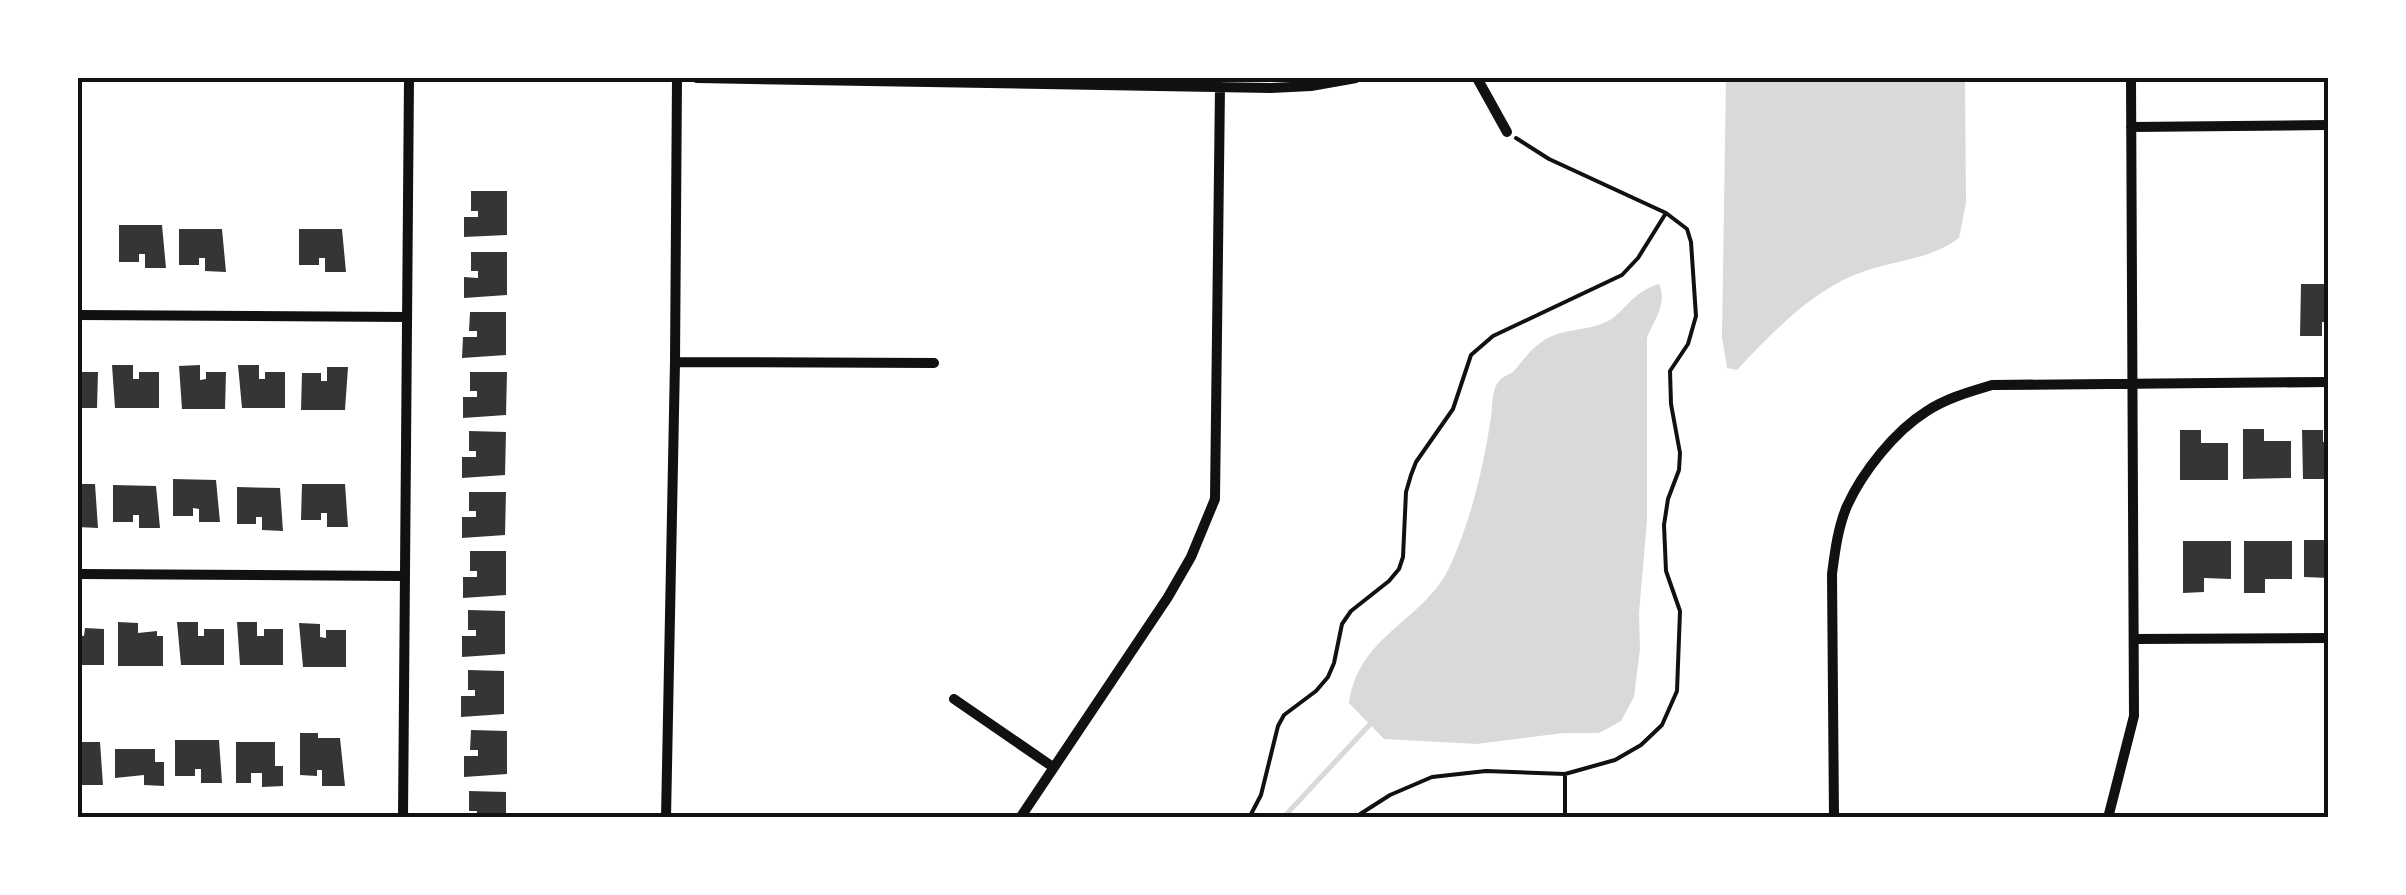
<svg xmlns="http://www.w3.org/2000/svg" width="2406" height="895" font-family="'Crimson Pro',serif">
  <style>
    .water { fill: #d9d9d9 }
    .lines { fill: none; stroke-linecap: round; stroke-linejoin: round }
    .stream { stroke: #d9d9d9; stroke-width: 5 }
    .building { fill: #353535 }
    .path { stroke: #111; stroke-width: 4 }
    .minor { stroke: #111; stroke-width: 10 }
    .neatline { fill: none; stroke: #111; stroke-width: 4 }
  </style>
  <rect width="100%" height="100%" fill="#fff"/>
  <path class="water" d="M 1726,78 L 1965,78 L 1966,203 L 1959,238 C 1931,259 1897,260 1865,271 C 1814,288 1773,332 1737,370 L 1727,368 L 1722,337 Z
    M 1659,284 C 1668,304 1654,319 1647,338 L 1647,520 L 1639,613 L 1640,649 L 1634,697 L 1621,721 L 1599,733 L 1563,733 L 1477,744 L 1384,739 L 1349,703 C 1359,633 1425,622 1451,564 C 1472,516 1483,469 1491,417 C 1493,405 1491,389 1500,380 C 1503,376 1509,375 1513,372 C 1525,358 1534,344 1552,336 C 1568,329 1588,330 1604,323 C 1624,315 1629,293 1659,284 Z"/>
  <g class="lines">
    <path class="stream" d="M 1283,818 L 1373,721"/>
  </g>
  <path class="building" d="M 471,191 L 507,191 L 507,235 L 464,237 L 464,217 L 478,217 L 478,211 L 471,211 Z
    M 119,225 L 162,225 L 166,268 L 145,268 L 145,254 L 139,254 L 139,262 L 119,262 Z
    M 179,229 L 222,229 L 226,272 L 205,271 L 205,258 L 199,258 L 199,265 L 179,265 Z
    M 299,229 L 342,229 L 346,272 L 325,272 L 325,258 L 319,258 L 319,265 L 299,265 Z
    M 471,252 L 507,252 L 507,295 L 464,298 L 464,277 L 478,278 L 478,271 L 471,271 Z
    M 2301,284 L 2328,284 L 2328,322 L 2322,322 L 2322,336 L 2300,336 Z
    M 470,312 L 506,312 L 506,355 L 462,358 L 463,337 L 477,337 L 477,331 L 469,331 Z
    M 112,365 L 133,365 L 133,379 L 139,379 L 139,372 L 159,372 L 159,408 L 115,408 Z
    M 200,365 L 200,380 L 206,379 L 206,372 L 226,372 L 225,409 L 182,409 L 179,366 Z
    M 238,365 L 259,365 L 259,379 L 265,379 L 265,372 L 285,372 L 285,408 L 242,408 Z
    M 327,367 L 348,367 L 345,410 L 301,410 L 302,373 L 321,373 L 321,381 L 327,381 Z
    M 78,372 L 98,372 L 97,408 L 78,408 Z
    M 470,372 L 507,372 L 506,415 L 463,418 L 463,397 L 477,397 L 477,391 L 470,391 Z
    M 2243,429 L 2264,429 L 2264,441 L 2291,441 L 2291,478 L 2243,479 Z
    M 2180,430 L 2201,430 L 2201,443 L 2228,443 L 2228,480 L 2180,480 Z
    M 2302,430 L 2323,430 L 2323,442 L 2328,442 L 2328,479 L 2303,479 Z
    M 469,431 L 506,432 L 505,475 L 462,478 L 462,457 L 476,457 L 476,451 L 469,451 Z
    M 173,479 L 216,480 L 220,522 L 199,522 L 199,509 L 193,508 L 193,516 L 173,516 Z
    M 78,484 L 95,484 L 98,528 L 78,527 Z
    M 302,484 L 345,484 L 348,527 L 327,527 L 327,513 L 321,513 L 321,520 L 301,520 Z
    M 113,485 L 156,486 L 160,528 L 139,528 L 139,515 L 133,515 L 133,522 L 113,522 Z
    M 237,487 L 280,488 L 283,531 L 262,530 L 262,517 L 256,517 L 256,524 L 237,524 Z
    M 469,492 L 506,492 L 505,535 L 462,538 L 462,517 L 476,517 L 476,511 L 469,511 Z
    M 2304,540 L 2328,540 L 2328,578 L 2304,577 Z
    M 2183,541 L 2231,541 L 2231,579 L 2204,578 L 2204,592 L 2183,593 Z
    M 2244,541 L 2292,541 L 2292,579 L 2265,579 L 2265,593 L 2244,593 Z
    M 470,551 L 506,551 L 506,595 L 463,598 L 463,577 L 477,577 L 477,571 L 470,571 Z
    M 468,610 L 505,611 L 505,654 L 462,657 L 462,636 L 476,636 L 476,630 L 468,630 Z
    M 118,622 L 138,623 L 138,633 L 157,631 L 157,636 L 163,636 L 163,666 L 118,666 Z
    M 177,622 L 198,622 L 198,636 L 204,636 L 204,629 L 224,629 L 224,665 L 181,665 Z
    M 237,622 L 257,622 L 257,636 L 264,636 L 264,629 L 283,629 L 283,665 L 240,665 Z
    M 299,623 L 320,624 L 320,637 L 326,638 L 326,630 L 346,630 L 346,667 L 303,667 Z
    M 85,628 L 104,629 L 104,665 L 78,665 L 78,635 L 84,636 Z
    M 468,670 L 504,671 L 504,714 L 461,717 L 461,696 L 475,696 L 475,690 L 468,690 Z
    M 471,730 L 507,731 L 507,774 L 464,777 L 464,756 L 478,756 L 478,750 L 470,750 Z
    M 300,733 L 318,733 L 318,738 L 340,738 L 345,786 L 322,786 L 322,770 L 317,770 L 317,776 L 300,775 Z
    M 175,740 L 219,740 L 222,783 L 201,783 L 201,769 L 195,769 L 195,776 L 175,776 Z
    M 78,742 L 100,742 L 103,785 L 82,785 L 82,771 L 78,771 Z
    M 236,742 L 275,742 L 275,766 L 283,766 L 283,786 L 262,787 L 262,773 L 251,773 L 251,783 L 236,783 Z
    M 115,749 L 155,749 L 155,762 L 164,762 L 164,786 L 144,785 L 144,775 L 115,778 Z
    M 469,791 L 506,792 L 506,818 L 476,818 L 477,811 L 469,811 Z"/>
  <g class="lines">
    <path class="path" d="M 1249,818 L 1261,795 L 1278,726 L 1284,715 L 1316,691 L 1328,677 L 1334,663 L 1342,624 L 1351,611 L 1389,581 L 1399,569 L 1403,557 L 1406,492 L 1411,475 L 1416,462 L 1453,409 L 1471,355 L 1493,336 L 1622,275 L 1638,258 L 1666,213
      M 1354,818 L 1390,795 L 1432,777 L 1486,771 L 1565,774 L 1615,760 L 1641,745 L 1662,725 L 1677,691 L 1680,611 L 1666,571 L 1664,525 L 1668,499 L 1679,470 L 1680,453 L 1671,404 L 1670,371 L 1688,344 L 1696,316 L 1691,242 L 1687,229 L 1666,213 L 1549,159 L 1516,138
      M 1565,818 L 1565,774"/>
    <path class="minor" d="M 697,78 L 1271,88 L 1311,86 L 1356,78
      M 1477,78 L 1507,132
      M 2131,127 L 2328,125
      M 78,315 L 406,317
      M 675,362 L 934,363
      M 78,574 L 404,576
      M 2135,639 L 2328,638
      M 954,699 L 1053,767
      M 403,818 L 409,78
      M 666,818 L 675,362 L 677,78
      M 1020,818 L 1168,597 L 1191,557 L 1215,499 L 1220,87
      M 1834,818 L 1832,574 C 1835,551 1838,527 1847,506 C 1863,471 1895,431 1927,411 C 1947,398 1969,392 1992,385 L 2328,382
      M 2108,818 L 2134,716 L 2131,78"/>
  </g>
  <rect width="2406" height="895" fill="none" stroke="#ffffff" stroke-width="160"/>
  <rect x="80" y="80" width="2246" height="735" class="neatline"/>
</svg>
